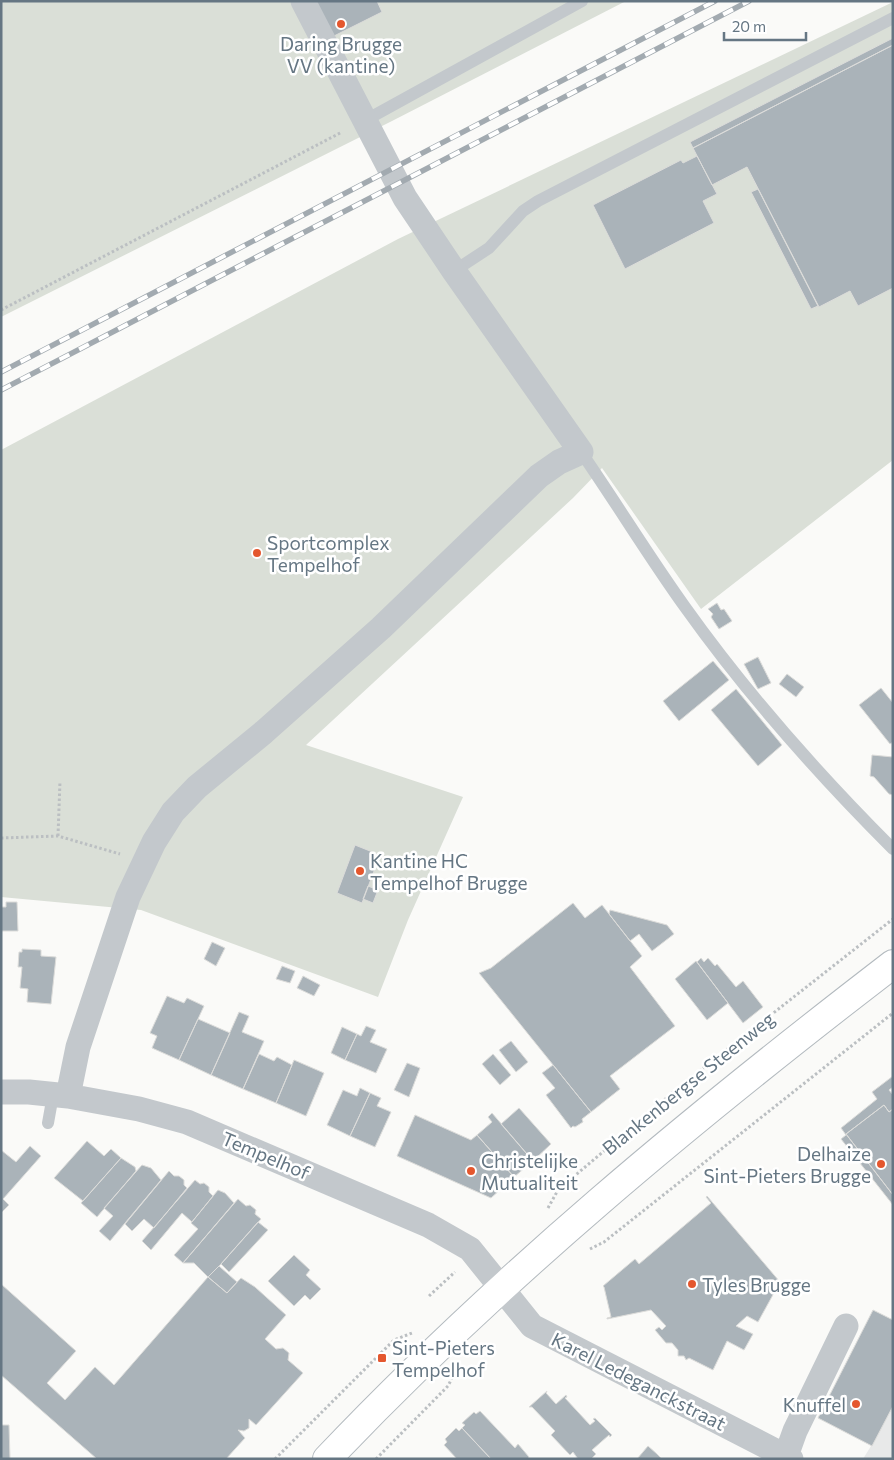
<svg xmlns="http://www.w3.org/2000/svg" width="894" height="1460" font-family="Commissioner,sans-serif">
  <style>
    .built { fill: #e8e9e9 }
    .green { fill: #dadfd7 }
    .building { fill: #aab3b9; stroke: #dcdcda }
    .lines { fill: none; stroke-linecap: round; stroke-linejoin: round }
    .secondary-casing { stroke: #b3babf; stroke-width: 30 }
    .path { stroke: #bbbfc2; stroke-width: 3; stroke-dasharray: 2.5 2.5; stroke-linecap: butt }
    .lane { stroke: #c3c8cc; stroke-width: 12 }
    .street { stroke: #c3c8cc; stroke-width: 25 }
    .secondary { stroke: #fff; stroke-width: 28 }
    .rail-casing { stroke: #a2aab0; stroke-width: 5.5 }
    .rail { stroke: #fff; stroke-width: 4; stroke-dasharray: 11; stroke-linecap: butt }
    .poi-dot { fill: #e4572e; stroke: #fff; stroke-width: 2 }
    .labels { text-anchor: middle; dominant-baseline: central; stroke-width: 5; stroke-linejoin: round; paint-order: stroke }
    .poi-label { font-size: 19px; fill: #657683; stroke: #fff; text-anchor: start }
    .street-label { font-size: 19px; fill: #657683; stroke: #fff }
  </style>
  <rect width="100%" height="100%" fill="#fafaf8"/>
  <path class="built" d="M 893,1405 L 893,1459 L 863,1459 L 871,1446 Z"/>
  <path class="green" d="M 1,1 L 626,1 L 392,121 L 1,317 Z
    M 893,2 L 893,460 L 701,609 L 602,468 L 573,498 L 306,745 L 463,797 L 408,920 L 378,997 L 141,910 L 1,897 L 1,450 L 398,239 Z"/>
  <path class="building" d="M 313,1 L 377,1 L 382,12 L 332,37 Z
    M 893,38 L 893,45 L 693,148 L 690,142 Z
    M 893,45 L 893,288 L 858,306 L 850,291 L 819,307 L 747,167 L 712,185 L 693,148 Z
    M 697,156 L 717,194 L 703,201 L 714,223 L 625,269 L 593,205 L 681,160 L 683,163 Z
    M 758,189 L 818,306 L 811,309 L 751,192 Z
    M 717,603 L 721,610 L 724,609 L 732,621 L 719,629 L 711,617 L 713,614 L 708,609 Z
    M 758,657 L 771,683 L 758,689 L 744,664 Z
    M 713,661 L 729,680 L 679,721 L 663,701 Z
    M 787,674 L 804,687 L 796,697 L 779,684 Z
    M 881,688 L 893,703 L 893,742 L 890,744 L 859,705 Z
    M 736,689 L 782,745 L 758,766 L 711,710 Z
    M 872,755 L 893,757 L 893,795 L 889,794 L 874,777 L 870,776 Z
    M 355,845 L 380,855 L 362,903 L 337,893 Z
    M 368,886 L 378,890 L 373,903 L 363,899 Z
    M 6,902 L 17,902 L 18,931 L 1,931 L 1,907 L 6,907 Z
    M 573,903 L 585,918 L 602,905 L 642,956 L 630,967 L 675,1026 L 610,1076 L 620,1089 L 591,1112 L 479,973 L 491,968 Z
    M 610,910 L 667,925 L 674,934 L 652,951 L 639,934 L 630,941 L 609,914 Z
    M 212,942 L 225,948 L 216,966 L 204,959 Z
    M 22,949 L 41,950 L 41,956 L 56,957 L 51,1004 L 27,1002 L 28,989 L 20,988 L 22,967 L 18,967 L 19,952 L 22,952 Z
    M 701,958 L 704,962 L 708,958 L 715,966 L 717,964 L 736,987 L 743,981 L 763,1007 L 743,1023 L 697,962 Z
    M 696,961 L 728,1003 L 707,1020 L 675,979 Z
    M 282,966 L 295,971 L 290,983 L 276,979 Z
    M 303,976 L 320,985 L 314,996 L 297,988 Z
    M 167,996 L 184,1003 L 187,998 L 204,1006 L 179,1060 L 152,1048 L 157,1036 L 150,1033 Z
    M 239,1012 L 249,1016 L 242,1032 L 264,1041 L 243,1089 L 211,1075 Z
    M 198,1019 L 230,1033 L 211,1075 L 179,1060 Z
    M 366,1026 L 376,1030 L 370,1042 L 387,1049 L 376,1073 L 345,1060 L 357,1034 L 361,1036 Z
    M 342,1027 L 357,1034 L 345,1060 L 331,1053 Z
    M 511,1041 L 528,1062 L 516,1072 L 499,1050 Z
    M 259,1054 L 274,1061 L 277,1057 L 292,1065 L 276,1103 L 243,1089 Z
    M 493,1054 L 511,1075 L 500,1085 L 482,1064 Z
    M 294,1060 L 324,1073 L 306,1116 L 276,1103 Z
    M 407,1063 L 420,1068 L 409,1097 L 394,1090 Z
    M 553,1065 L 591,1112 L 582,1119 L 583,1122 L 575,1127 L 573,1126 L 571,1128 L 546,1095 L 555,1088 L 542,1073 Z
    M 893,1076 L 893,1087 L 889,1090 L 893,1095 L 893,1109 L 889,1112 L 884,1105 L 846,1134 L 893,1195 L 893,1205 L 841,1139 L 846,1135 L 841,1128 L 877,1099 L 872,1092 Z
    M 360,1088 L 370,1093 L 350,1136 L 327,1125 L 343,1090 L 357,1096 Z
    M 370,1093 L 381,1098 L 377,1106 L 391,1112 L 375,1147 L 350,1136 Z
    M 884,1105 L 889,1112 L 893,1109 L 893,1195 L 846,1134 Z
    M 519,1108 L 551,1144 L 533,1161 L 501,1124 Z
    M 492,1113 L 533,1161 L 514,1177 L 477,1135 L 492,1122 L 488,1117 Z
    M 415,1115 L 471,1140 L 477,1135 L 514,1177 L 491,1198 L 397,1156 Z
    M 87,1141 L 104,1156 L 111,1149 L 121,1158 L 83,1201 L 54,1178 Z
    M 30,1146 L 41,1156 L 3,1199 L 9,1205 L 1,1213 L 1,1150 L 16,1162 Z
    M 121,1158 L 135,1167 L 136,1171 L 97,1217 L 81,1203 Z
    M 142,1165 L 151,1168 L 161,1180 L 110,1241 L 99,1231 L 113,1216 L 104,1208 Z
    M 169,1171 L 174,1176 L 179,1176 L 184,1180 L 184,1185 L 187,1188 L 154,1228 L 144,1219 L 132,1231 L 125,1224 Z
    M 195,1180 L 200,1184 L 204,1183 L 209,1187 L 209,1192 L 213,1196 L 192,1222 L 182,1213 L 151,1250 L 142,1241 Z
    M 218,1190 L 225,1193 L 234,1203 L 183,1263 L 174,1255 L 198,1229 L 191,1223 Z
    M 707,1196 L 780,1282 L 758,1322 L 747,1316 L 736,1326 L 753,1334 L 744,1350 L 727,1341 L 713,1370 L 689,1358 L 686,1360 L 684,1356 L 678,1356 L 678,1350 L 672,1343 L 666,1343 L 655,1330 L 659,1327 L 662,1330 L 666,1326 L 651,1310 L 607,1319 L 607,1318 L 611,1317 L 604,1287 L 603,1286 L 635,1259 L 639,1264 L 711,1203 L 706,1197 Z
    M 238,1199 L 246,1206 L 250,1205 L 256,1210 L 255,1214 L 261,1219 L 221,1264 L 208,1277 L 194,1263 L 183,1263 Z
    M 258,1222 L 268,1230 L 229,1272 L 221,1264 Z
    M 294,1255 L 310,1270 L 306,1275 L 321,1289 L 310,1300 L 305,1295 L 294,1306 L 268,1281 Z
    M 219,1266 L 237,1282 L 227,1293 L 208,1277 Z
    M 208,1277 L 227,1293 L 241,1278 L 255,1287 L 286,1315 L 265,1339 L 276,1349 L 283,1348 L 289,1353 L 288,1360 L 303,1373 L 256,1425 L 249,1419 L 249,1428 L 244,1431 L 238,1430 L 245,1438 L 226,1459 L 97,1459 L 1,1375 L 1,1284 L 76,1351 L 47,1383 L 65,1400 L 95,1367 L 114,1385 Z
    M 873,1310 L 893,1320 L 893,1406 L 872,1446 L 818,1418 Z
    M 547,1391 L 546,1393 L 556,1404 L 566,1395 L 567,1397 L 565,1398 L 590,1425 L 595,1421 L 593,1419 L 595,1418 L 612,1435 L 610,1437 L 609,1435 L 592,1450 L 596,1454 L 591,1459 L 578,1459 L 573,1452 L 570,1455 L 551,1435 L 555,1431 L 532,1407 L 529,1407 Z
    M 480,1411 L 515,1448 L 518,1444 L 529,1457 L 528,1459 L 491,1459 L 462,1428 L 465,1425 L 462,1423 L 474,1412 L 476,1414 Z
    M 1,1425 L 9,1425 L 10,1459 L 1,1459 Z
    M 456,1428 L 459,1431 L 462,1428 L 491,1459 L 457,1459 L 444,1445 L 447,1442 L 445,1439 Z
    M 648,1446 L 657,1454 L 662,1459 L 637,1459 Z"/>
  <g class="lines">
    <defs>
      <path id="secondary" d="M 327,1459 C 500,1277 694,1117 893,964"/>
    </defs>
    <use href="#secondary" class="secondary-casing"/>
    <path class="path" d="M 1,310 L 342,132
      M 58,836 L 60,781
      M 1,838 L 58,836 L 120,854
      M 548,1208 L 558,1190 L 683,1084 L 893,919
      M 590,1249 L 604,1242 L 893,1013
      M 429,1296 L 455,1272
      M 275,1459 L 394,1340 L 412,1333
      M 376,1459 L 448,1386 L 454,1374"/>
    <path class="lane" d="M 364,121 L 582,1
      M 454,271 L 489,248 L 523,211 L 538,201 L 893,18
      M 581,452 C 617,504 649,557 685,607 C 747,694 818,774 893,849
      M 48,1123 L 53,1095"/>
    <path class="street" d="M 1,1092 L 29,1092 L 68,1096 L 139,1109 L 187,1122 L 428,1225 L 470,1249 L 532,1326 L 791,1459
      M 68,1096 L 78,1047 L 128,897 L 154,842 L 173,812 L 197,787 L 264,732 L 381,628 L 539,476 L 559,462 L 581,452 L 454,271 L 405,198 L 303,1
      M 786,1456 L 795,1431 L 846,1326"/>
    <use href="#secondary" class="secondary"/>
    <defs>
      <path id="rail" d="M 1,372 L 715,1
        M 1,390 L 749,1"/>
    </defs>
    <use href="#rail" class="rail-casing"/>
    <use href="#rail" class="rail"/>
  </g>
  <g class="poi-dot">
    <circle cx="341" cy="24" r="5"/>
    <circle cx="257" cy="553" r="5"/>
    <circle cx="360" cy="871" r="5"/>
    <circle cx="881" cy="1164" r="5"/>
    <circle cx="471" cy="1171" r="5"/>
    <circle cx="692" cy="1284" r="5"/>
    <rect x="377" y="1353" width="10" height="10" rx="2.5"/>
    <circle cx="856" cy="1404" r="5"/>
  </g>
  <g class="labels">
    <g class="poi-label">
      <text x="341" y="43" text-anchor="middle">Daring Brugge<tspan x="341" dy="22">VV (kantine)</tspan></text>
      <text x="267" y="542">Sportcomplex<tspan x="267" dy="22">Tempelhof</tspan></text>
      <text x="370" y="860">Kantine HC<tspan x="370" dy="22">Tempelhof Brugge</tspan></text>
      <text x="871" y="1153" text-anchor="end">Delhaize<tspan x="871" dy="22">Sint-Pieters Brugge</tspan></text>
      <text x="481" y="1160">Christelijke<tspan x="481" dy="22">Mutualiteit</tspan></text>
      <text x="702" y="1284">Tyles Brugge</text>
      <text x="392" y="1347">Sint-Pieters<tspan x="392" dy="22">Tempelhof</tspan></text>
      <text x="846" y="1404" text-anchor="end">Knuffel</text>
    </g>
    <g class="street-label">
      <text transform="translate(688 1083) rotate(-39)">Blankenbergse Steenweg</text>
      <text transform="translate(266 1155) rotate(23)">Tempelhof</text>
      <text transform="translate(639 1381) rotate(27)">Karel Ledeganckstraat</text>
    </g>
  </g>
  <rect width="894" height="1460" fill="none" stroke="#657683" stroke-width="5"/>
  <path d="M724 32v8h82v-8" fill="none" stroke="#657683" stroke-width="2.5"/>
  <text x="732" y="32" font-size="15" fill="#657683" stroke="#ffffff" stroke-width="4" paint-order="stroke">20 m</text>
</svg>
